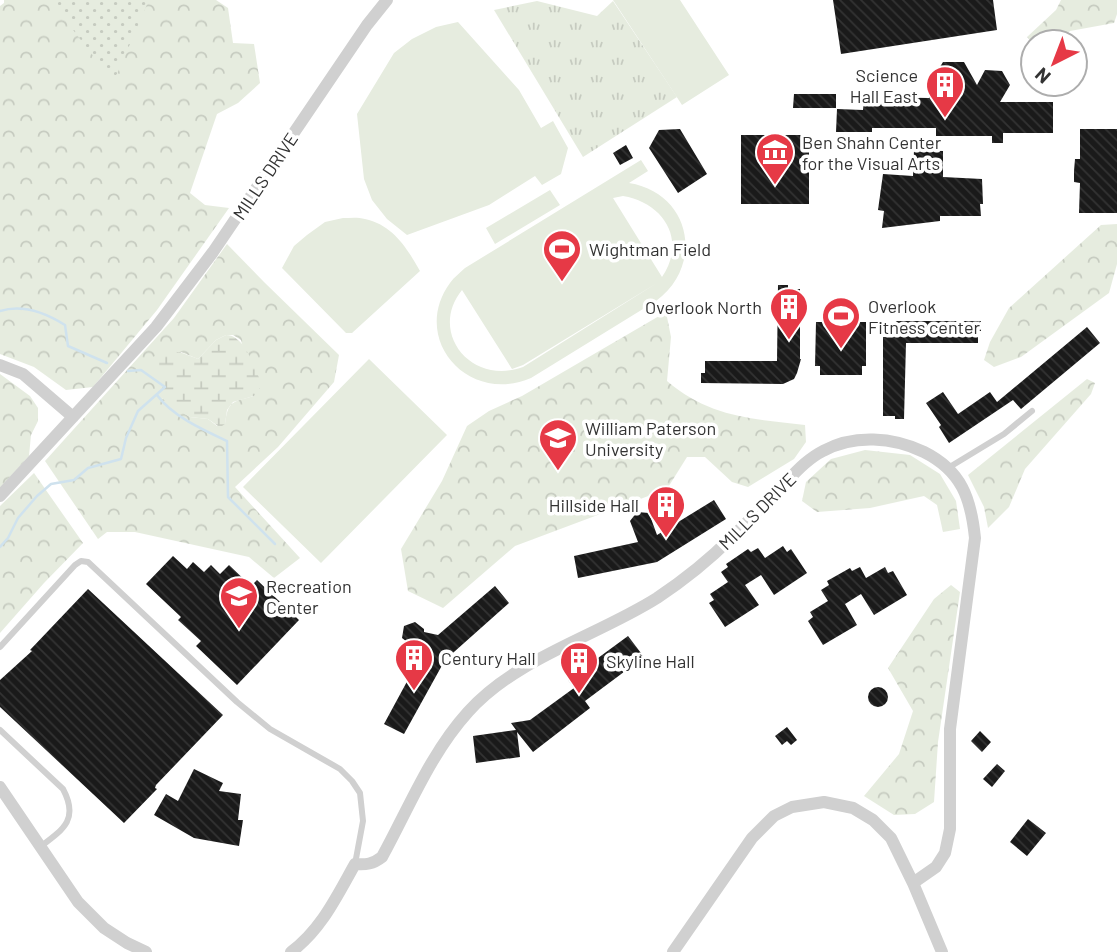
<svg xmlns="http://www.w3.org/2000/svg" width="1117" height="952" font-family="Barlow,sans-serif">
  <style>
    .grass { fill: url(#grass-tufts) }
    .forest { fill: url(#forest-crowns); fill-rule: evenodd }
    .wetland { fill: url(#wetland-marsh) }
    .park { fill: url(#park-dots) }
    .garden { fill: #e6ecdf; fill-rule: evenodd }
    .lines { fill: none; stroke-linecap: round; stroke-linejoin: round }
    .stream { stroke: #cfe2ee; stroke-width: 2.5 }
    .building { fill: url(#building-back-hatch) }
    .service { stroke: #d0d0d0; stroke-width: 6 }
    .minor { stroke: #d0d0d0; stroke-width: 12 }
    .labels { text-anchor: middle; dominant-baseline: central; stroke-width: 7; stroke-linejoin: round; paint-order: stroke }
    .poi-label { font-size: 18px; fill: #333; stroke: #fff; text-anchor: start }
    .street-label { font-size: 18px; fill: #333; stroke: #fff }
  </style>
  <defs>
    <pattern id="grass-tufts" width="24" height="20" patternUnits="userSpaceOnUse" patternTransform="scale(1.75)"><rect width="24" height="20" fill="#e6ecdf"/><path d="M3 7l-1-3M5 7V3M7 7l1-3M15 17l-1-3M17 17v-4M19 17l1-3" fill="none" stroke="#c6cbc0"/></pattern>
    <pattern id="forest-crowns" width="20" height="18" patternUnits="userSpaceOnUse" patternTransform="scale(1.75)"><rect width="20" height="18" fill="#e6ecdf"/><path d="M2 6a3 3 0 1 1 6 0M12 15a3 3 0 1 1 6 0" fill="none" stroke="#c6cbc0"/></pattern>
    <pattern id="wetland-marsh" width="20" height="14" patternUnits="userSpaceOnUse" patternTransform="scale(1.75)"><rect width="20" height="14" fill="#e6ecdf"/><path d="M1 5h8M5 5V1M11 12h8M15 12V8" fill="none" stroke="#c6cbc0"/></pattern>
    <pattern id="park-dots" width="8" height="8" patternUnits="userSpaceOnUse" patternTransform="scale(1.75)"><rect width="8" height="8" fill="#e6ecdf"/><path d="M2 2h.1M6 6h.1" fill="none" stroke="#c6cbc0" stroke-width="1.8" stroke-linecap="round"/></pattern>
    <pattern id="building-back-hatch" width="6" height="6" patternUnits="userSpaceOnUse" patternTransform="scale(1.75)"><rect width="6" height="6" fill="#1a1a1a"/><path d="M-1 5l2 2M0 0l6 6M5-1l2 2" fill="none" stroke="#333"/></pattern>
  </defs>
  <rect width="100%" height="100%" fill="#fff"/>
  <path class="grass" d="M 537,1 L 597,16 L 613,1 L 677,97 L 583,157 L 494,10 Z"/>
  <path class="forest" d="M 4,0 L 216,0 L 228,8 L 233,43 L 254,44 L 260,83 L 238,103 L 217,114 L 190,193 L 205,205 L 229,208 L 157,310 L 93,387 L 66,390 L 34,367 L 0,354 L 0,6 L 4,3 Z
    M 1061,0 L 1117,0 L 1117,14 L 1114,23 L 1070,31 L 1060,42 L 1033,43 L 1027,37 L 1056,10 Z
    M 1117,224 L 1117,264 L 1109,293 L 1021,357 L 994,367 L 984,360 L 990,342 L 1009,308 L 1101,225 Z
    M 227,244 L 264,282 L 339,355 L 334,382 L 278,447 L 235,487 L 300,558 L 274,578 L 249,557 L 135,532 L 107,532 L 98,539 L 45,461 L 174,318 ZM 226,335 L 233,335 L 241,340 L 254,396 C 233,402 228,400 225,424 L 217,426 L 208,419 L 190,417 L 162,398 L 162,380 L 181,352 L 198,359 L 216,340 Z
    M 666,312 L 671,337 L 667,381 C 709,417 752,419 805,425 L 806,442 L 794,459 L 748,487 L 732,482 L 705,457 L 687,457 L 667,489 L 515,546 L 443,608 L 408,591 L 401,549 L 442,481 L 467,426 L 489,411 L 522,396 Z
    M 0,374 L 30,396 L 38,408 L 38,421 L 31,435 L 29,456 L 0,488 Z
    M 1087,379 L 1095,383 L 1091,394 L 1025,469 L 1009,507 L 988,528 L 984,507 L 968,475 Z
    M 865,450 L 910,455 L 940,474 L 956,501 L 960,529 L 943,532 L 937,505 L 924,496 L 870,508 L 817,512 L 802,501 L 806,482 L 831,459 Z
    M 34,473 L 83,543 L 44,583 L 0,633 L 0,506 Z
    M 951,585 L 960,592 L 938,742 L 934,802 L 915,814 L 894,815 L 864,796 L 899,754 L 913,711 L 888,668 L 934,599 Z"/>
  <path class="wetland" d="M 226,335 C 245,335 255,369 262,385 L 254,396 L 233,402 L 227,410 L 225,424 L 222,426 L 218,426 L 208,419 L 190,417 L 173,408 L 162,398 L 162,380 L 149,366 L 150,358 C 173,349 176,350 198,359 L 216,340 Z"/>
  <path class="park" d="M 50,0 L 149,0 L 117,74 L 111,79 Z"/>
  <path class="garden" d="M 613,0 L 680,0 L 729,75 L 682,105 Z
    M 458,22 L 519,90 L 541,128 L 553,121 L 568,148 L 561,174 L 542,185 L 535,176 L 489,205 L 407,235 L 387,219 L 372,200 L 364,179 L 357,114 L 394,53 L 412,39 L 436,27 Z
    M 641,160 L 648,171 L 629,183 C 691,193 705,265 656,301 L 531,378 C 467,405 410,338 450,283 C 454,277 460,273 465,268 ZM 623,196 C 664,203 687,240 662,277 L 613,198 ZM 657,283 L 523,367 C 471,386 428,332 462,290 L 512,369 L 523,365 Z
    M 550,190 L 560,205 L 495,244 L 486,228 Z
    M 343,218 C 350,218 358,217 365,219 C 393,225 407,248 420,271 L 352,333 L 346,333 L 282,268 L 294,246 L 307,235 L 325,222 Z
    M 369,359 L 447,435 L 321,563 L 243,487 Z"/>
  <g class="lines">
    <path class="stream" d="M 0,311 C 22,304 46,313 65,325 L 68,346 L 107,363
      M 157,395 C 172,416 203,430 227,441 L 228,497 L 275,544
      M 0,547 L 8,538 L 18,518 L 37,496 L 51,484 L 74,480 L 88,468 L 121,459 L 126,438 L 138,411 L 165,387 L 141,370 L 128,371"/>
  </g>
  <path class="building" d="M 833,0 L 993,0 L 997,30 L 841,54 Z
    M 943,62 L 964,62 L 977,85 L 985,70 L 1002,71 L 1010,85 L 1000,102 L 1053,102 L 1053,133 L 1003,133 L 1003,143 L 992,143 L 992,136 L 936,136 L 936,128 L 872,128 L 872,132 L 836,132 L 837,109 L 863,110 L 864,97 L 929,98 L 929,95 L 941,95 L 932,80 Z
    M 794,94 L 836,94 L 836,108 L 793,108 Z
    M 680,129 L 707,174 L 678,193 L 649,148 L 659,130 Z
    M 1080,129 L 1117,129 L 1117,213 L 1079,213 L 1080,183 L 1074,182 L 1074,171 L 1075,159 L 1080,159 Z
    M 741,135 L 809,135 L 809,204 L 741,204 Z
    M 626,145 L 633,158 L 620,165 L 613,153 Z
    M 914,150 L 943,151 L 943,177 L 982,179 L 983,204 L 980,204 L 981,216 L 940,216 L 940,221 L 882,228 L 884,211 L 878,210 L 883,174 L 913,176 Z
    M 778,285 L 788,285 L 788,289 L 800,289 L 800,359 L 801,359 L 797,373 L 794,379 L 783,384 L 701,383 L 701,373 L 705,373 L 705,361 L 777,361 Z
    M 897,321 L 981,321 L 981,331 L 978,331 L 978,343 L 906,343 L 904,419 L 895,419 L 895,416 L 883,416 L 883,337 L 885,337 L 887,328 Z
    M 816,322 L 866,322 L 866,366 L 862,366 L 862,375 L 820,375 L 820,366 L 815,366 Z
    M 1087,327 L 1100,343 L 1021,409 L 1013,400 L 949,443 L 939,427 L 941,425 L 926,403 L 943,392 L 958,414 L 990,392 L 997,402 Z
    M 714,500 L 726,519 L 657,562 L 578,578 L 574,556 L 638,542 L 630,521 L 637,512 L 649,513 L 657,535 Z
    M 783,546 L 787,552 L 791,549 L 807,573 L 774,595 L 761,575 L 745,585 L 759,605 L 725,627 L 709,603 L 714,600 L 710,594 L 728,582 L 721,572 L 728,567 L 726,564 L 748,549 L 751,552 L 758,548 L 765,558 Z
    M 173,556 L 187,569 L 193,562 L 204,572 L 211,565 L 220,574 L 229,565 L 251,586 L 257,580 L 299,620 L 237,685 L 196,646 L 201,641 L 178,620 L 181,617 L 146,584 Z
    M 860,567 L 866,578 L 885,567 L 888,573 L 893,571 L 907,595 L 874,615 L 861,594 L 845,604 L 857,625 L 823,645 L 808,621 L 813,617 L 810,612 L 828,601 L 821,590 L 829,585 L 827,581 L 850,568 L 852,571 Z
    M 495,586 L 509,603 L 445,660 L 404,734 L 384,724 L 423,652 L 418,650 L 415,644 L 411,645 L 402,638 L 404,626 L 415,622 L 424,629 L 424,632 L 438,635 Z
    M 88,589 L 223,715 L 156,785 L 155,788 L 157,789 L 124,823 L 0,707 L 0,680 L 32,651 L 30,650 Z
    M 628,636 L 644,657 L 585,701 L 590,708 L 533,752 L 517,732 L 520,757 L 476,763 L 473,736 L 516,730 L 511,723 L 530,720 L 574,688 L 568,680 Z
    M868 697a10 10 0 1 1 20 0a10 10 0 1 1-20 0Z
    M 787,727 L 797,740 L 791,745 L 787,741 L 782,745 L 775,736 Z
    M 980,731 L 991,742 L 982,752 L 971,741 Z
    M 997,764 L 1005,771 L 992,787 L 983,779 Z
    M 194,769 L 223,783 L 219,791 L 241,794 L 238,820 L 243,820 L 239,846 L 194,838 L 154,815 L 166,794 L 178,801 Z
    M 1028,819 L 1046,833 L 1027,856 L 1010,842 Z"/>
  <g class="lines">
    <path class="service" d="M 948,468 L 1004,434 L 1032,411
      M 0,647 L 75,565 L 81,561 L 88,562 L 237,702 L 270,729 L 340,769 L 352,781 L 360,793 L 363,821 L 355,864
      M 0,730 L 63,789 C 79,819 64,829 40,847"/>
    <path class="minor" d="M 0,365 L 23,374 L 73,417
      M 0,496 L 156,327 L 213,252 L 367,25 L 387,0
      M 0,787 L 78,902 L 104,928 L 127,943 L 146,952
      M 291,952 C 321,930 337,896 355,864 C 366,865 373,864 382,857 C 409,808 430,754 468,712 C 516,658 597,636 657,598 C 681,582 711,558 731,538 C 749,521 766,503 783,485 C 795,473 807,459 823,451 C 854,434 893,437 924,452 C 962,471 971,499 975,538 L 950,729 L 950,829 L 945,853 L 936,867 L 913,883
      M 673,952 L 752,838 L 774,816 L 792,807 L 824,802 L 853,808 L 873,820 L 891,838 L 913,883 L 942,952"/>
  </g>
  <defs>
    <symbol id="building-pin" viewBox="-11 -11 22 30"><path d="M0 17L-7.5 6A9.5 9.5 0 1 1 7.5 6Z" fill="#e63946" stroke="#fff"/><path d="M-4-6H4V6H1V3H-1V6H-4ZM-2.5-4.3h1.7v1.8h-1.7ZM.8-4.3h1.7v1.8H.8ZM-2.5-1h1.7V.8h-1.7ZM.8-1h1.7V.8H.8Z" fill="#fff"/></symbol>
    <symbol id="museum-pin" viewBox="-11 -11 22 30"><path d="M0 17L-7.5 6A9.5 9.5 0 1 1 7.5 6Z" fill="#e63946" stroke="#fff"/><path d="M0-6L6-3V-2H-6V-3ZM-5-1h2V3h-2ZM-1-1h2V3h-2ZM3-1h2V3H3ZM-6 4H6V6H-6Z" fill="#fff"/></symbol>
    <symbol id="stadium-pin" viewBox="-11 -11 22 30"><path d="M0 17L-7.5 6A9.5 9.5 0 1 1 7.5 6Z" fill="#e63946" stroke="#fff"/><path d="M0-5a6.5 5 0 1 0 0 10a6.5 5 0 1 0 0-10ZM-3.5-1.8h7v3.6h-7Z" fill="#fff"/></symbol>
    <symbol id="university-pin" viewBox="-11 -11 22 30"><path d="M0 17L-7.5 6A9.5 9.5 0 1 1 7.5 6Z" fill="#e63946" stroke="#fff"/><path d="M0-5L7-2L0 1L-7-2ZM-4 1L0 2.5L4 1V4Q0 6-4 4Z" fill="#fff"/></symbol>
  </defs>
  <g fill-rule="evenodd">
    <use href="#building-pin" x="923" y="63" width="44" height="60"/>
    <use href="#museum-pin" x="753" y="130" width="44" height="60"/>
    <use href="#stadium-pin" x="540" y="227" width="44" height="60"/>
    <use href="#building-pin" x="767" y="285" width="44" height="60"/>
    <use href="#stadium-pin" x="819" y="294" width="44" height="60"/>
    <use href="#university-pin" x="536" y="416" width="44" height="60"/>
    <use href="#building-pin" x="644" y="483" width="44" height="60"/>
    <use href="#university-pin" x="217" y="574" width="44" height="60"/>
    <use href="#building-pin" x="392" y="636" width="44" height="60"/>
    <use href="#building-pin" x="557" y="639" width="44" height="60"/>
  </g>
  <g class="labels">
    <g class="poi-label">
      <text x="918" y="75" text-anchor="end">Science<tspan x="918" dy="21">Hall East</tspan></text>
      <text x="802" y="142">Ben Shahn Center<tspan x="802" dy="21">for the Visual Arts</tspan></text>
      <text x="589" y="249">Wightman Field</text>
      <text x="868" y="306">Overlook<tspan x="868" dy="21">Fitness center</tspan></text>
      <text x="762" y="307" text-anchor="end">Overlook North</text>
      <text x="585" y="428">William Paterson<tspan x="585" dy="21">University</tspan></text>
      <text x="639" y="505" text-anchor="end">Hillside Hall</text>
      <text x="266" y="586">Recreation<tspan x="266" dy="21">Center</tspan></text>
      <text x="441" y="658">Century Hall</text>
      <text x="606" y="661">Skyline Hall</text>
    </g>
    <g class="street-label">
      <text transform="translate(265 176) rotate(-56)">MILLS DRIVE</text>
      <text transform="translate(757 511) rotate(-45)">MILLS DRIVE</text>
    </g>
  </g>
  <g transform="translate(1054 63) rotate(222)"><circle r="33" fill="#ffffff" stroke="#adadad" stroke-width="2"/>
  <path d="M0-5L12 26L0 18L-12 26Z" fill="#e63946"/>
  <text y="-10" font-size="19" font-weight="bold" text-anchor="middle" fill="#333333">N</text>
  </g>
</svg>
